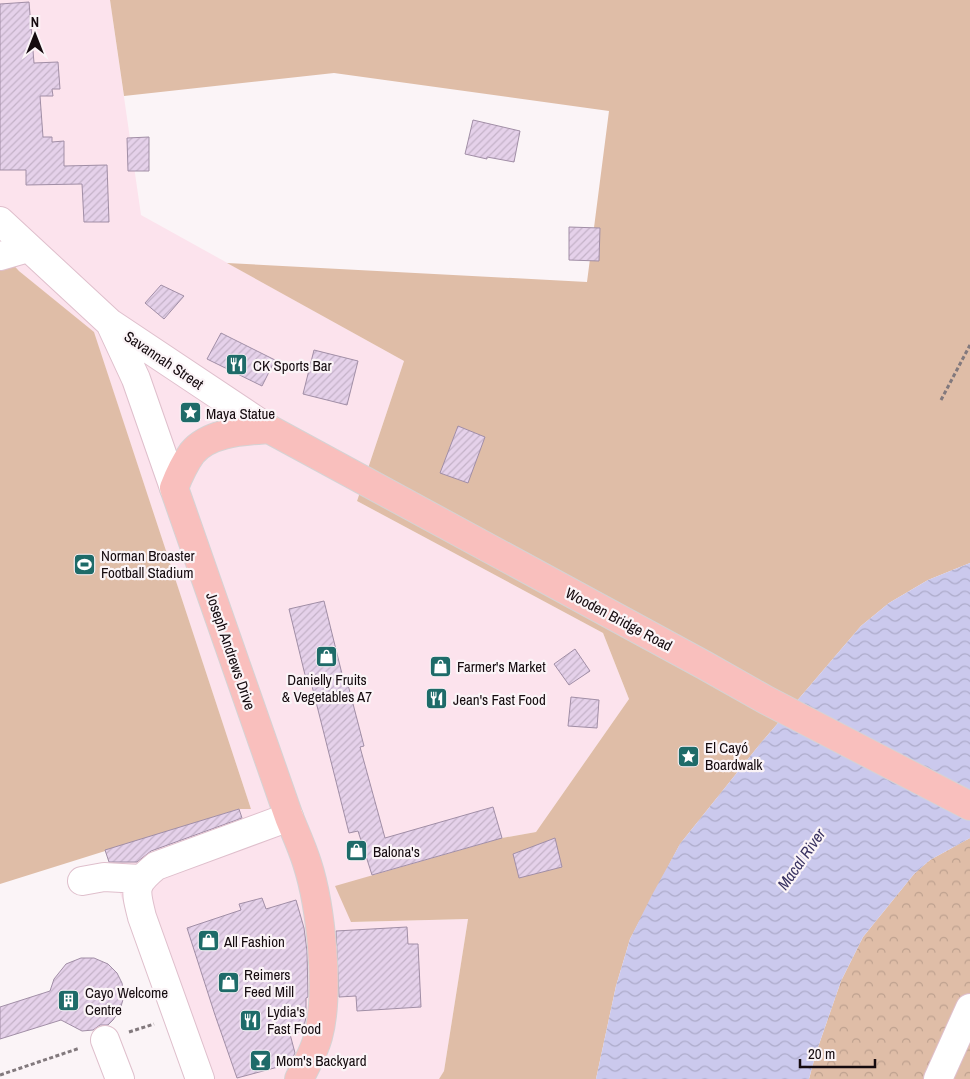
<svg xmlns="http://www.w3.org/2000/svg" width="970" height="1079" font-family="'Archivo Narrow',sans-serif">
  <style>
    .built { fill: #fce3ed }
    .grass { fill: #dfbda7 }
    .forest { fill: url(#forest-crowns) }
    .water { fill: url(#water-waves) }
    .building { fill: url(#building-hatch); stroke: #a18ea6 }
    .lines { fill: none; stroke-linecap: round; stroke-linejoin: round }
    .minor-casing { stroke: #dfbfcc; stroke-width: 30 }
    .major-casing { stroke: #d5d3d4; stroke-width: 30 }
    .path { stroke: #82797d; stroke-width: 3; stroke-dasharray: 4 2.5; stroke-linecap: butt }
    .minor { stroke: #fff; stroke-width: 28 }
    .major { stroke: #f9bfbd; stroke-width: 28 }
    .labels { text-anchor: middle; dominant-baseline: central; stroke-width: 4.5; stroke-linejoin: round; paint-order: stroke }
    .street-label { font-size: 15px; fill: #150b0f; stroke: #fbf4f7 }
    .poi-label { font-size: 15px; fill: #150b0f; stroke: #fbf4f7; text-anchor: start }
    .water-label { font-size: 16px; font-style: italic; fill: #3a3362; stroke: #fbf4f7 }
  </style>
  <defs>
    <pattern id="forest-crowns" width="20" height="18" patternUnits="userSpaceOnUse" patternTransform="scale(1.25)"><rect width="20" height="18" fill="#dfbda7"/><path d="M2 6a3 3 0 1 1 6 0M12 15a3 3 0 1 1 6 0" fill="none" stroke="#bea18f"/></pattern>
    <pattern id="water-waves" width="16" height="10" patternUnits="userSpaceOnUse" patternTransform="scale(1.25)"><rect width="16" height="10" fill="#cbc9ed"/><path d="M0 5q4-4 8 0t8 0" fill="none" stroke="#adabca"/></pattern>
    <pattern id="building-hatch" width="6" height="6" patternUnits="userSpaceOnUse" patternTransform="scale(1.25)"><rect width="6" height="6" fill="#e5d1ea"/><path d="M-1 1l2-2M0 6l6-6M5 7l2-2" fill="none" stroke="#c4b2c8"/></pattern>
  </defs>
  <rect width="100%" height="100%" fill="#fbf4f7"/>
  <path class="built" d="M 0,0 L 110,0 L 141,215 L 404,361 L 357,501 L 603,633 L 629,699 L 536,832 L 502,838 L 436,856 L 351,922 L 468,919 L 444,1071 L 439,1079 L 185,1079 L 105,850 L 239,809 L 251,809 L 94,333 L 19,271 L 0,250 Z"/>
  <path class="grass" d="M 110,0 L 970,0 L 970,563 L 928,580 L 889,603 L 861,626 L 760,744 L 680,844 L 630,939 L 616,986 L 596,1079 L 439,1079 L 444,1071 L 468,919 L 351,922 L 335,886 L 502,838 L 536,832 L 629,699 L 603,633 L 357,501 L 404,361 L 227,263 L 587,282 L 609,111 L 334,73 L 124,96 Z
    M 0,250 L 19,271 L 94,332 L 251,809 L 239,809 L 0,884 Z"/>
  <path class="forest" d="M 970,838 L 970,1079 L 809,1079 L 816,1053 L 841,981 L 863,937 L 914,874 L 930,860 Z"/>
  <path class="water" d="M 970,563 L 970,838 L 930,860 L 914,874 L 863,937 L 841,981 L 816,1053 L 809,1079 L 596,1079 L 616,986 L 630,939 L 652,895 L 680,844 L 760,744 L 861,626 L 889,603 L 928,580 Z"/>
  <path class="building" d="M 29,2 L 34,63 L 58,62 L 60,89 L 52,89 L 53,96 L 40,96 L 43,137 L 52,137 L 52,142 L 64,141 L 64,166 L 107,165 L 109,222 L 84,222 L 82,184 L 26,185 L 26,170 L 0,170 L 0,4 Z
    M 473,120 L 520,131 L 514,162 L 487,157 L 487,159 L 465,154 Z
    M 149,137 L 149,171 L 128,171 L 127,138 Z
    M 569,227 L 600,228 L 599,261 L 569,260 Z
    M 161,285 L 184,296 L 164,319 L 145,303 Z
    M 221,333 L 275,360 L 262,386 L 207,359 Z
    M 314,350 L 358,361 L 347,405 L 303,394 Z
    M 458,426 L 485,437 L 468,483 L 440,473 Z
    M 324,601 L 343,678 L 346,677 L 364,746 L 360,747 L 385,838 L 493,807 L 502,838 L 372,875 L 358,831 L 349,833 L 310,678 L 306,679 L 289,609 Z
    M 575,649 L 590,671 L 569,685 L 554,664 Z
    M 571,697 L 599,700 L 597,728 L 568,726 Z
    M 239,809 L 242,818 L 151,851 L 137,862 L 109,862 L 105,850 Z
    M 555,838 L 562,867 L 519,878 L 513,854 Z
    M 262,898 L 266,909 L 296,900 L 304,928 L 307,951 L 308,997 L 306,998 L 306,1017 L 303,1031 L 290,1034 L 295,1053 L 293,1057 L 278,1067 L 237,1078 L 215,1015 L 187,928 L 241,910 L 239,904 Z
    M 407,927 L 408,944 L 418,944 L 421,1007 L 357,1011 L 356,996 L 339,997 L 336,931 Z
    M 81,958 L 94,958 L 108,964 L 117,973 L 122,983 L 124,996 L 120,1010 L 113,1020 L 108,1025 L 100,1025 L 93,1030 L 82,1031 L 61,1020 L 0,1039 L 0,1007 L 50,991 L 54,979 L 66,964 Z"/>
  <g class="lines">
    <defs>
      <path id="minor" d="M 0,221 L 110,323 L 136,379 L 174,488
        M 0,256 L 28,248
        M 110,323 L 269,429
        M 82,881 L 104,877 L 140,879
        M 105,1040 L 120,1079
        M 200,1079 L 142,917 C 135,889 133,885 156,866 L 289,817
        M 938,1079 L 970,1008"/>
      <path id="major" d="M 299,1079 C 306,1066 314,1052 318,1037 C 330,993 321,906 307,863 C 302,847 295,832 289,817 L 174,488 C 179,475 184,464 192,453 C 209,432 244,431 269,429 L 704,665 L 766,700 L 970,806"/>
    </defs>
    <use href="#minor" class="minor-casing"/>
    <use href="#major" class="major-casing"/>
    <path class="path" d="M 941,400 L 970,345
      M 129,1032 L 154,1024
      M 0,1075 L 80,1048"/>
    <use href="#minor" class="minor"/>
    <use href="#major" class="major"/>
  </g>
  <defs>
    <symbol id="restaurant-square" viewBox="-11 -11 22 22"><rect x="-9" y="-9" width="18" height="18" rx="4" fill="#1e6b69" stroke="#fbf4f7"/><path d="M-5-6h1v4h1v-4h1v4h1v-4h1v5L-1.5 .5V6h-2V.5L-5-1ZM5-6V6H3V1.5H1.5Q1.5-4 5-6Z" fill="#fff"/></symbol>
    <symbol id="sight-square" viewBox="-11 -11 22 22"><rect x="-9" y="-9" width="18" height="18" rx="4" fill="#1e6b69" stroke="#fbf4f7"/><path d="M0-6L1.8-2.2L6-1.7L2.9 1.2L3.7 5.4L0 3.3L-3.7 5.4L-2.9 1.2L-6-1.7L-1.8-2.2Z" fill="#fff"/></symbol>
    <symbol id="stadium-square" viewBox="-11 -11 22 22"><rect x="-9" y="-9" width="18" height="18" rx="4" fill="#1e6b69" stroke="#fbf4f7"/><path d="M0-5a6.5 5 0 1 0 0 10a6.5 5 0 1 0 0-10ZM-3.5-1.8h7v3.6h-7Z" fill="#fff"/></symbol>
    <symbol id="shop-square" viewBox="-11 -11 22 22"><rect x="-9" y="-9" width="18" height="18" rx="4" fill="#1e6b69" stroke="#fbf4f7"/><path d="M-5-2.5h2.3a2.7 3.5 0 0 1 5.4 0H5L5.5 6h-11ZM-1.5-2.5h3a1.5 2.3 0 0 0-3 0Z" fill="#fff"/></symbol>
    <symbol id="building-square" viewBox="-11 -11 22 22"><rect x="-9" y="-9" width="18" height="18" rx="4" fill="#1e6b69" stroke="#fbf4f7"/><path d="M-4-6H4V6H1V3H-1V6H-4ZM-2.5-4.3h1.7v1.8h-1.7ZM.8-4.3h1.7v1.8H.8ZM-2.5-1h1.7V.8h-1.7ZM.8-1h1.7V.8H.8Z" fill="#fff"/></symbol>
    <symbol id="bar-square" viewBox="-11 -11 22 22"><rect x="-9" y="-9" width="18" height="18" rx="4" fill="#1e6b69" stroke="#fbf4f7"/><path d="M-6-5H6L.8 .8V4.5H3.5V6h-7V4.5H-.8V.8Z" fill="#fff"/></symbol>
  </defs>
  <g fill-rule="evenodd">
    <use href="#restaurant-square" x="224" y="352" width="25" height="25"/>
    <use href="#sight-square" x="178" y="400" width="25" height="25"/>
    <use href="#stadium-square" x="72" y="552" width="25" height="25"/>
    <use href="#shop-square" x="314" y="644" width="25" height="25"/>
    <use href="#shop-square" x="428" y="654" width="25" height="25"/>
    <use href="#restaurant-square" x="424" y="686" width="25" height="25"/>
    <use href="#sight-square" x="676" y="744" width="25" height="25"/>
    <use href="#shop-square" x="344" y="838" width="25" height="25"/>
    <use href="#shop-square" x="196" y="928" width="25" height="25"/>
    <use href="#shop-square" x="216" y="970" width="25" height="25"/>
    <use href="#building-square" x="56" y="988" width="25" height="25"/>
    <use href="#restaurant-square" x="238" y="1008" width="25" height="25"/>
    <use href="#bar-square" x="248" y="1048" width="25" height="25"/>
  </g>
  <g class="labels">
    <g class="street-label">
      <text transform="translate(164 360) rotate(34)">Savannah Street</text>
      <text transform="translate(619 619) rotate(28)">Wooden Bridge Road</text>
      <text transform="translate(231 651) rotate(71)">Joseph Andrews Drive</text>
    </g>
    <g class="poi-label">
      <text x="253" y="365">CK Sports Bar</text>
      <text x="206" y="413">Maya Statue</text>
      <text x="101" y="555">Norman Broaster<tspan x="101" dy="17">Football Stadium</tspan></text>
      <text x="457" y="666">Farmer's Market</text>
      <text x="327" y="679" text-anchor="middle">Danielly Fruits<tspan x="327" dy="17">&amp; Vegetables A7</tspan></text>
      <text x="453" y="699">Jean's Fast Food</text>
      <text x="705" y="747">El Cayó<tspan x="705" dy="17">Boardwalk</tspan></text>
      <text x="373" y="851">Balona's</text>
      <text x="224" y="941">All Fashion</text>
      <text x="244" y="974">Reimers<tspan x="244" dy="17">Feed Mill</tspan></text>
      <text x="85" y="992">Cayo Welcome<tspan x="85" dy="17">Centre</tspan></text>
      <text x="267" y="1011">Lydia's<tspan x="267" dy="17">Fast Food</tspan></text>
      <text x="276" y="1060">Mom's Backyard</text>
    </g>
    <g class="water-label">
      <text transform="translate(801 859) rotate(-55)">Macal River</text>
    </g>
  </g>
  <g transform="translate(35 35)" stroke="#fbf4f7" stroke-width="4" paint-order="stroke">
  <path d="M0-4L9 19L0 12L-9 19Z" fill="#150b0f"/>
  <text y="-8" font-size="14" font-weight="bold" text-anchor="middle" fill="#150b0f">N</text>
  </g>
  <path d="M800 1059v8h75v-8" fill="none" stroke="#150b0f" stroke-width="2.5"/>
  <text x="808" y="1059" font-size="15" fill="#150b0f" stroke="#fbf4f7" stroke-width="4" paint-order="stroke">20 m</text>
</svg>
